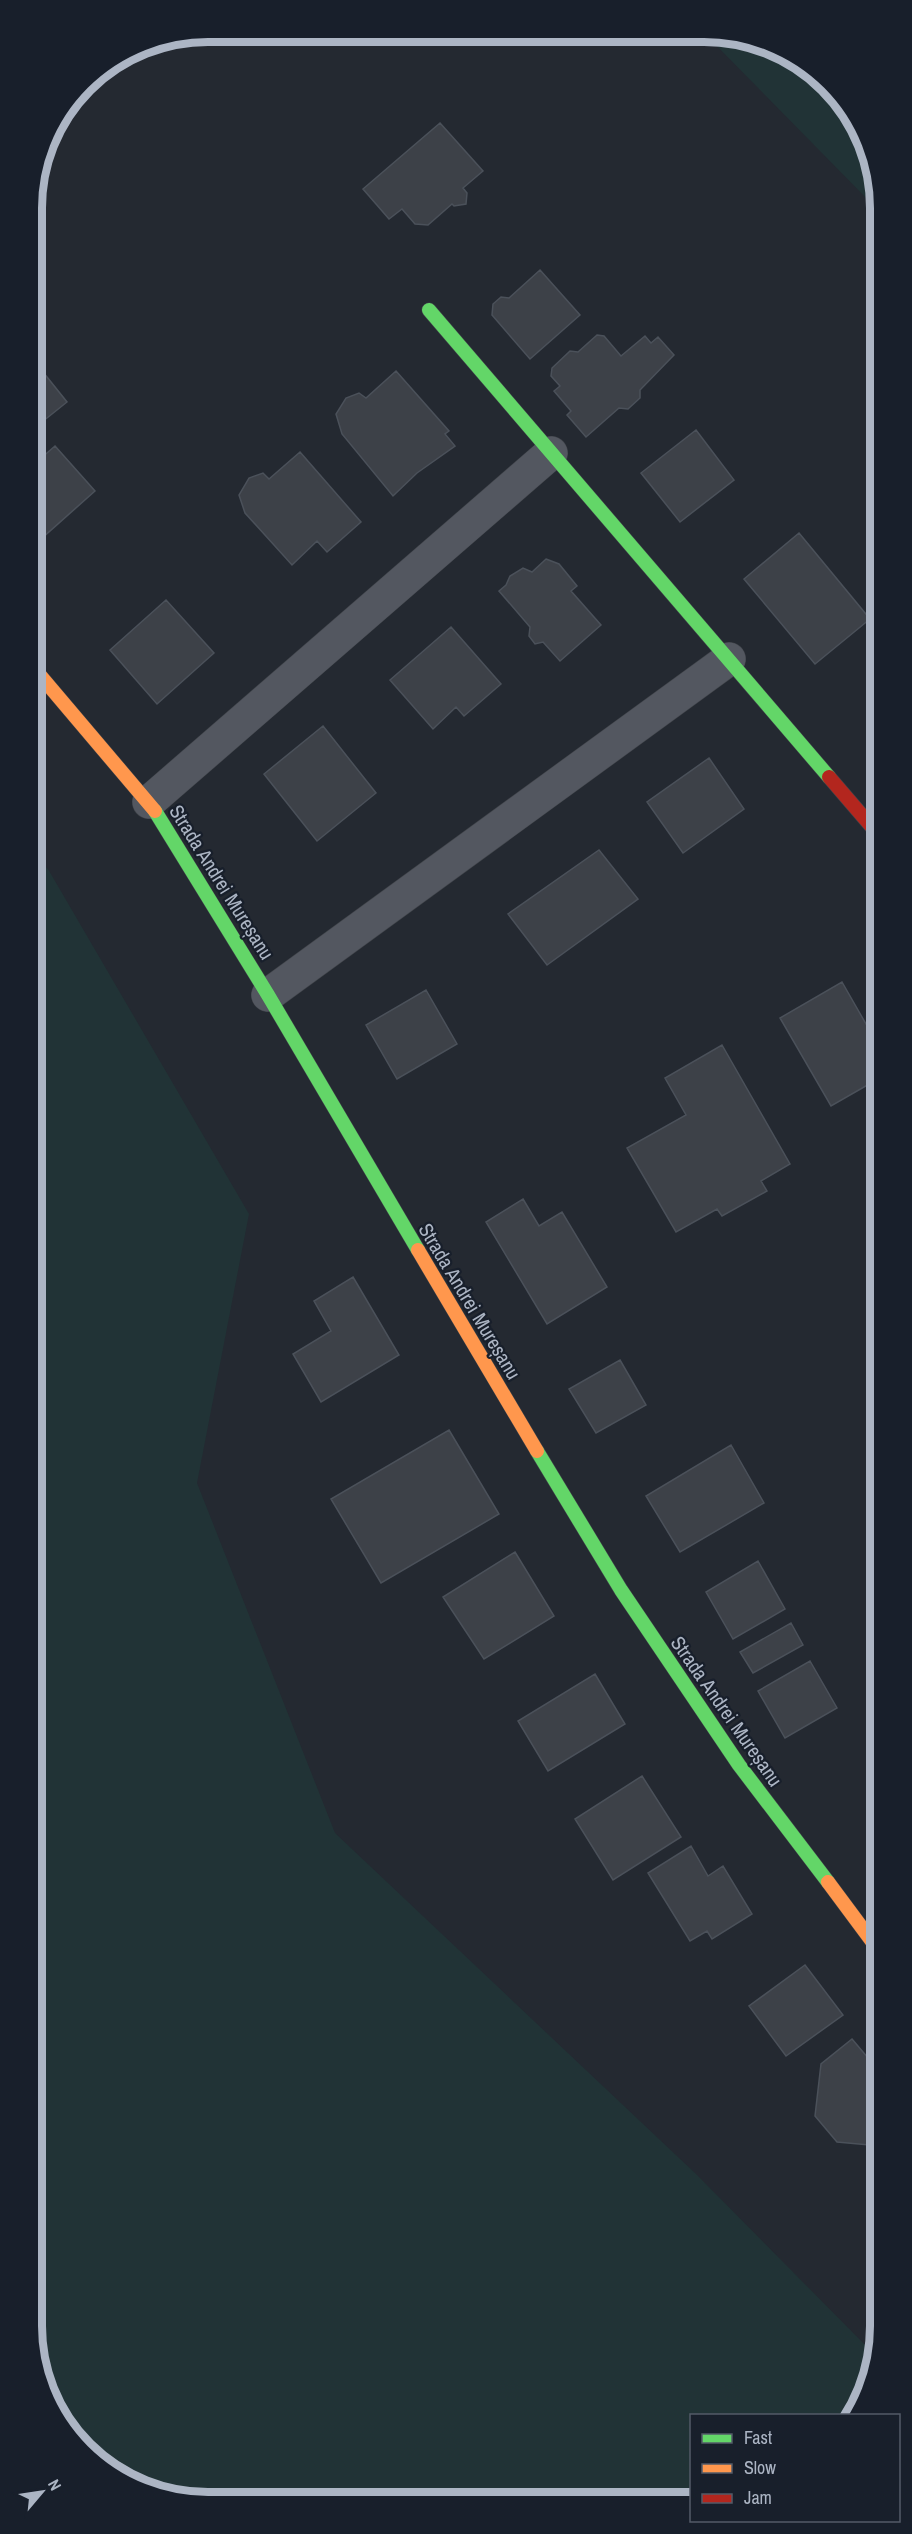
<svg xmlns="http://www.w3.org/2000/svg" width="912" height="2534" font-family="'Archivo Narrow',sans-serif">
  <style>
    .green { fill: #213336 }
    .building { fill: #3d4148; stroke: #4b515a; stroke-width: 1.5 }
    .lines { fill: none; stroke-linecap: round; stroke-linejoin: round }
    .street-casing { stroke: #40444a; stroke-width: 34 }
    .fast-casing { stroke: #40444a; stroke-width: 15 }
    .slow-casing { stroke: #40444a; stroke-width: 15 }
    .jam-casing { stroke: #40444a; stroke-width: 15 }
    .street { stroke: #535760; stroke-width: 33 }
    .fast { stroke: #63d668; stroke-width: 14 }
    .slow { stroke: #ff974d; stroke-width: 14 }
    .jam { stroke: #b3261e; stroke-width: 14 }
    .labels { text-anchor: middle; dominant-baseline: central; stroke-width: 4.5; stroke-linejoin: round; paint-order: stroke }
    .street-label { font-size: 20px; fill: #acb5c4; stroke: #181f2b }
    .rim { fill: none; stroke: #acb5c4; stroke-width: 8 }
  </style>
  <rect width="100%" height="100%" fill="#242931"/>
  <path class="green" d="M 706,35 L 739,35 L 829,83 L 857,120 L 877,173 L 877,209 Z
    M 33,856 L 48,869 L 249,1214 L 197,1483 L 335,1833 L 696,2174 L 876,2356 L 867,2393 L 854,2415 L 692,2416 L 691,2499 L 174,2499 L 129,2484 L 83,2451 L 55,2414 L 35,2361 Z"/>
  <path class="building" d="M 440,123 L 483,171 L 463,188 L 467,193 L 466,204 L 454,206 L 452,204 L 428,225 L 415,224 L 402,209 L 389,219 L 363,189 Z
    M 540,270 L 580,315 L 530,359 L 492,315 L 493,304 L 501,297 L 509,298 Z
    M 597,335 L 604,336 L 621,356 L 645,336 L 651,343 L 658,337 L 674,355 L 640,390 L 640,398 L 628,409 L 619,408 L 586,437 L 567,415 L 571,411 L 554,391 L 560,386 L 551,376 L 552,368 L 570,351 L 578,352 Z
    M 35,362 L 67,402 L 32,430 L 32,365 Z
    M 396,371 L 449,431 L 445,434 L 455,446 L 417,473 L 393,496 L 342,434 L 336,414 L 346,398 L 359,393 L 366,398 Z
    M 696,430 L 734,480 L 680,522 L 641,473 Z
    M 55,446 L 95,491 L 32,547 L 32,466 Z
    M 300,452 L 361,522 L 327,552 L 317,541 L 292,565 L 245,513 L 239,495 L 249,478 L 263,473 L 269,479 Z
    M 799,533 L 870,619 L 815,664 L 744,579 Z
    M 546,559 L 559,564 L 577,586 L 571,591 L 601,625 L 560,661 L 543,642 L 535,644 L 529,636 L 530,627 L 499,591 L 506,585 L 510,576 L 523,568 L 532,572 Z
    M 166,600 L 214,653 L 157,704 L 110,650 Z
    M 451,627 L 501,684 L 464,716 L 456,707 L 433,729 L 390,680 Z
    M 323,726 L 376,793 L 317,841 L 264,774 Z
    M 709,758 L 744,809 L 683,853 L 647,802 Z
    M 599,850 L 638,899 L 547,965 L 508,914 Z
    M 842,982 L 878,1045 L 878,1079 L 831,1106 L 780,1018 Z
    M 426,990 L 457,1044 L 397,1079 L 366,1025 Z
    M 722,1045 L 790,1164 L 761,1181 L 767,1191 L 722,1216 L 717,1209 L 676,1232 L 627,1148 L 686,1115 L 665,1078 Z
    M 523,1199 L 539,1226 L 562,1212 L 607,1287 L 547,1324 L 486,1222 Z
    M 353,1277 L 399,1355 L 321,1402 L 293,1354 L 331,1331 L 314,1301 Z
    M 620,1360 L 646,1405 L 596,1433 L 569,1389 Z
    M 449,1430 L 499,1514 L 381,1583 L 331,1499 Z
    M 731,1445 L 764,1503 L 680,1552 L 646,1496 Z
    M 515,1552 L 554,1616 L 484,1659 L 443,1597 Z
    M 758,1561 L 785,1609 L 733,1639 L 706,1592 Z
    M 791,1623 L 803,1645 L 753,1673 L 740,1652 Z
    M 810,1661 L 837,1708 L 785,1738 L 758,1691 Z
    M 595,1674 L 625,1724 L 548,1771 L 518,1721 Z
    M 642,1776 L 681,1837 L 613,1880 L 575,1819 Z
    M 691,1846 L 708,1876 L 723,1866 L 752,1914 L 712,1939 L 707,1931 L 690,1941 L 648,1873 Z
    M 805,1965 L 843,2015 L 786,2056 L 749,2006 Z
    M 852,2039 L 880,2072 L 880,2146 L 837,2142 L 815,2116 L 821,2064 Z"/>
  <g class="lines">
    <defs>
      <path id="street" d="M 149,802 L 551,453
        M 268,995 L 729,659"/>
      <path id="fast" d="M 429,310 L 829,777
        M 155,811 L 268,995 L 418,1250
        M 537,1451 L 621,1590 L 739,1765 L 828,1882"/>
      <path id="slow" d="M 33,667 L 155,811
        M 418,1250 L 537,1451
        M 828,1882 L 880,1952"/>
      <path id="jam" d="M 829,777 L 878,834"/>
    </defs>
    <use href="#street" class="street-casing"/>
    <use href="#fast" class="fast-casing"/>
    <use href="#slow" class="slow-casing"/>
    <use href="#jam" class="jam-casing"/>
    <use href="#street" class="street"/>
    <use href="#fast" class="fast"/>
    <use href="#slow" class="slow"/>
    <use href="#jam" class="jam"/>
  </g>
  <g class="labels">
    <g class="street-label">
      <text transform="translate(222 882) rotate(58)">Strada Andrei Mureșanu</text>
      <text transform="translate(470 1301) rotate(59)">Strada Andrei Mureșanu</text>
      <text transform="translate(727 1711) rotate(55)">Strada Andrei Mureșanu</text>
    </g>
  </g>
  <path d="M0 0H912V2534H0ZM208 42H704A166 166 0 0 1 870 208V2326A166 166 0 0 1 704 2492H208A166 166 0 0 1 42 2326V208A166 166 0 0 1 208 42Z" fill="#181f2b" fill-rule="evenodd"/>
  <path class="rim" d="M208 42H704A166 166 0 0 1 870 208V2326A166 166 0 0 1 704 2492H208A166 166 0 0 1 42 2326V208A166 166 0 0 1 208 42Z"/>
  <rect x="690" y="2414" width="210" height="108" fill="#181f2b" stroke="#535b68" stroke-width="1.5"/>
  <rect x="702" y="2434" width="30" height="9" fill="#63d668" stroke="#535b68" stroke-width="1.5"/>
  <text x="744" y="2444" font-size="18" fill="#acb5c4">Fast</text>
  <rect x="702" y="2464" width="30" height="9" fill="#ff974d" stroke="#535b68" stroke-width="1.5"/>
  <text x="744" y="2474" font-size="18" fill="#acb5c4">Slow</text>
  <rect x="702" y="2494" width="30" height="9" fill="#b3261e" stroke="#535b68" stroke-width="1.5"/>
  <text x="744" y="2504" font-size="18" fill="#acb5c4">Jam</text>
  <g transform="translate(42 2492) rotate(61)" stroke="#181f2b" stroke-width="4.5" paint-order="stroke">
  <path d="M0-4.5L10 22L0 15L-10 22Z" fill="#acb5c4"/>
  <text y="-9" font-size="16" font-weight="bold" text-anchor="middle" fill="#acb5c4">N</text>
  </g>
</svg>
